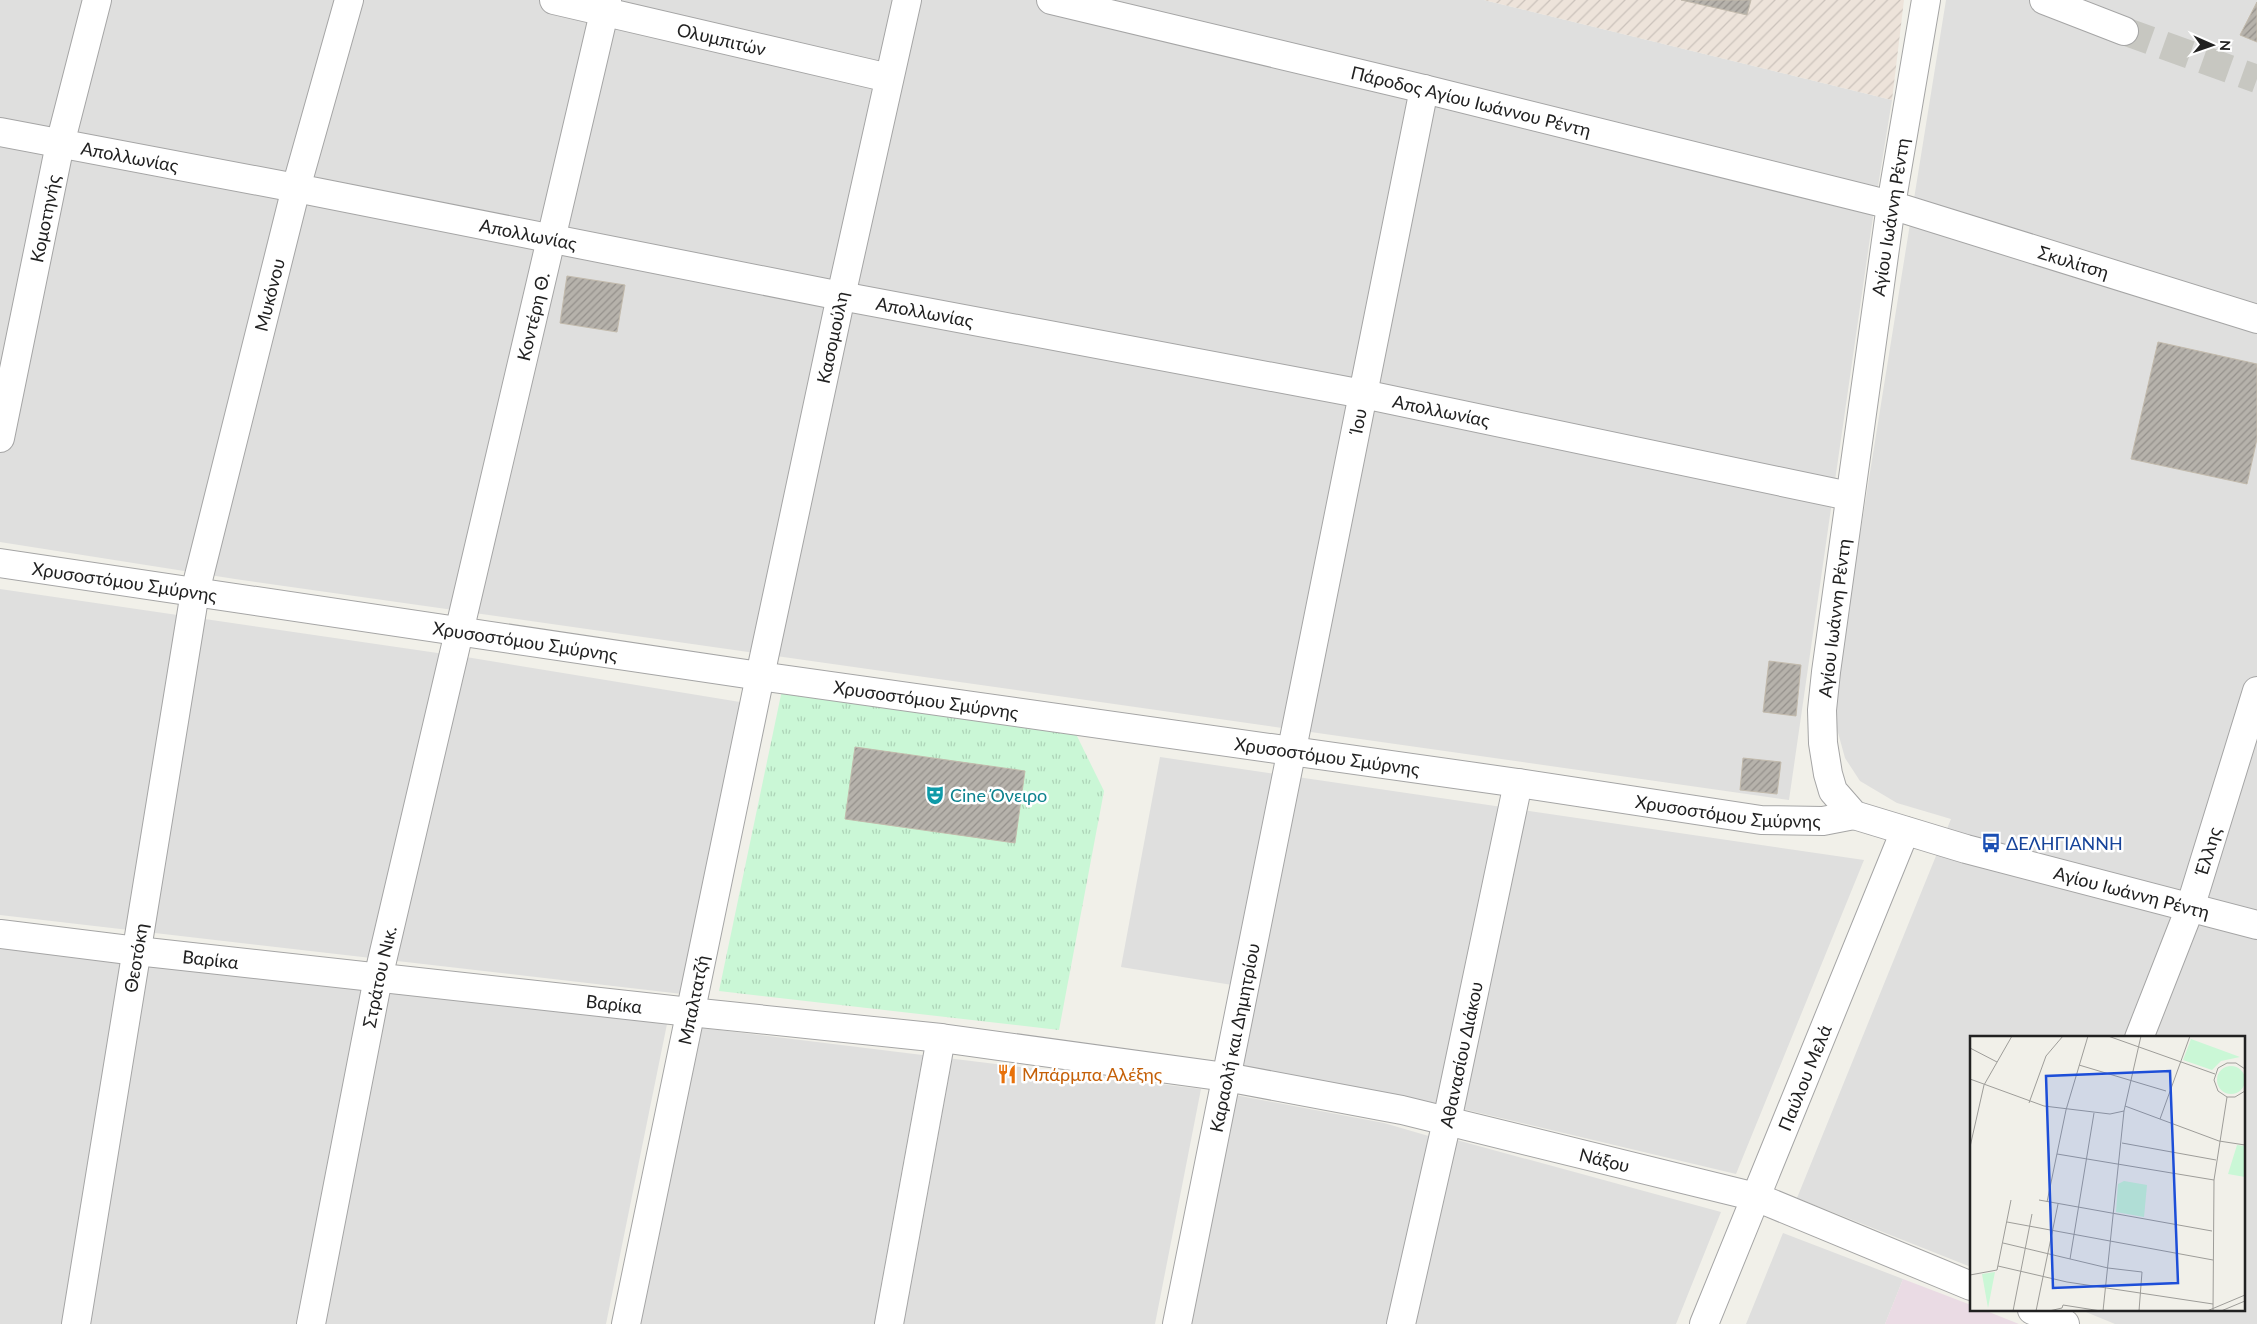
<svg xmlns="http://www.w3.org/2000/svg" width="2257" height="1324" font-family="Lato,sans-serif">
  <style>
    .residential { fill: #dfdfde }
    .industrial { fill: #eadbe4 }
    .military { fill: url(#military-furrows) }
    .park { fill: url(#park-tufts) }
    .building { fill: url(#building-hatch); stroke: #c2baac }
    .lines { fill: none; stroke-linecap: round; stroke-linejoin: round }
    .minor-tunnel { stroke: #c7c7c1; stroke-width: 28; stroke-dasharray: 28 14; stroke-linecap: butt }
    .minor-casing { stroke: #a5a5a5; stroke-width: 30 }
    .minor { stroke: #fff; stroke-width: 28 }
    .labels { text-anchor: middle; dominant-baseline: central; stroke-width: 5; stroke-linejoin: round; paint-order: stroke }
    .street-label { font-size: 18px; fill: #212121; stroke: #fff }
    .culture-label { font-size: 18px; fill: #0d838f; stroke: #fff; text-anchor: start }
    .transit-label { font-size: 18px; fill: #164399; stroke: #fff; text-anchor: start }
    .food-label { font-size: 18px; fill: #c56008; stroke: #fff; text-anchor: start }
    .inset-road { fill: none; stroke: #9e9d99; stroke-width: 1 }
    .view { fill: #1d4ed8; fill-opacity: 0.15; stroke: #1d4ed8; stroke-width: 2.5 }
    .inset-edge { fill: none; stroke: #212121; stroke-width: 2.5 }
  </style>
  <defs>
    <pattern id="military-furrows" width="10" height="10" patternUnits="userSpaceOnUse" patternTransform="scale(1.25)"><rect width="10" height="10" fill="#ede3da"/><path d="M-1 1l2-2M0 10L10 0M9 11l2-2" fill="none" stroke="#cbc2bb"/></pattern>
    <pattern id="park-tufts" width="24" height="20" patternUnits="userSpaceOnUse" patternTransform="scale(1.25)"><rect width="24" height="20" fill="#caf7d6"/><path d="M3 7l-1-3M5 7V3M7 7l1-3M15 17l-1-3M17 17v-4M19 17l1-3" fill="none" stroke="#add3b7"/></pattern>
    <pattern id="building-hatch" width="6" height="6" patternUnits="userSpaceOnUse" patternTransform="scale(1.25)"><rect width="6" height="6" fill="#b6b2ab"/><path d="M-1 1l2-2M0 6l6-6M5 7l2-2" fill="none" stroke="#94908b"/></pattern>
  </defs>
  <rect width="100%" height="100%" fill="#f1f0e9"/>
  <path class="residential" d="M 0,0 L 1484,0 L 1892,100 L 1873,217 L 1789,800 L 235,579 L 0,542 Z
    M 1946,0 L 2257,0 L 2257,1324 L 2115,1324 L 2081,1310 L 2243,1310 L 2243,1038 L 1971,1038 L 1971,1267 L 1797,1198 L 1951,819 L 1897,803 L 1860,781 L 1845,758 L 1837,729 L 1837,697 L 1844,634 Z
    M 0,589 L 472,658 L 740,702 L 682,994 L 0,915 Z
    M 1160,757 L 1864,860 L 1736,1174 L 1467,1110 L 1242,1066 L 1257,989 L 1121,967 Z
    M 0,945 L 667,1024 L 606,1324 L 0,1324 Z
    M 702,1028 L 1201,1089 L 1155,1324 L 640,1324 Z
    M 1235,1095 L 1384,1123 L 1432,1137 L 1391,1324 L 1189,1324 Z
    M 1453,1139 L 1721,1212 L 1676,1324 L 1411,1324 Z
    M 1783,1233 L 1903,1279 L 1885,1324 L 1746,1324 Z"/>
  <path class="industrial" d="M 1903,1279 L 1971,1305 L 1971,1310 L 1984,1310 L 2019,1324 L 1885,1324 Z"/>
  <path class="military" d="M 1484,0 L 1904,0 L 1892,100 Z"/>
  <path class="park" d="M 782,690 L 1074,730 L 1104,791 L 1059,1030 L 719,991 Z"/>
  <path class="building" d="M 1681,0 L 1751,0 L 1747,15 Z
    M 2257,2 L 2257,42 L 2240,35 Z
    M 567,276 L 625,285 L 617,332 L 560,323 Z
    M 2158,342 L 2257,364 L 2257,439 L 2247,484 L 2131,459 Z
    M 1769,661 L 1801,665 L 1796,716 L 1763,712 Z
    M 855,747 L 1025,771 L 1015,843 L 845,819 Z
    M 1743,758 L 1781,762 L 1777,794 L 1740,790 Z"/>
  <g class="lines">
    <path class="minor-tunnel" d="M 2124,31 L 2257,79"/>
    <defs>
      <g id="minor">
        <path id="s1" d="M 554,0 L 889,78"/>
        <path id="s2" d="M 1051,0 L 1424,89 L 1891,205 L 2257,319"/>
        <path id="s3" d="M 1926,0 L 1891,205 L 1826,672 L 1822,710 L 1823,743 L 1828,774 L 1833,791 L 1854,815 L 1966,849 L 2257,925"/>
        <path d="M 2044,0 L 2124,31"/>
        <path id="s4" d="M 0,132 L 296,188 L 841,296 L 1363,394 L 1849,496"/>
        <path id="s5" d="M 0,438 L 60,144 L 97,0"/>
        <path id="s6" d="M 0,563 L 760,676 L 1518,783 L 1761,820 L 1823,821 L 1854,815"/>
        <path id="s7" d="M 0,934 L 137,951 L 690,1012 L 941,1038 L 1226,1077 L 1402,1110 L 1756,1197 L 1971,1286"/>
        <path id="s8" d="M 2139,1038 L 2190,908 L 2257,691"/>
        <path d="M 2032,1310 L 2065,1324"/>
        <path id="s9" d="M 76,1324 L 195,592 L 296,188 L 349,0"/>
        <path id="s10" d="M 311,1324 L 378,978 L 607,0"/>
        <path id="s11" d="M 626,1324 L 760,676 L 841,296 L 907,0"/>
        <path d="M 889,1324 L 941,1038"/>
        <path id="s12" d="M 1177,1324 L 1424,89"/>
        <path id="s13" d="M 1401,1324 L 1447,1121 L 1518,783"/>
        <path id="s14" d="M 1704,1324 L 1905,831"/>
      </g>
    </defs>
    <use href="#minor" class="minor-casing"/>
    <use href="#minor" class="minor"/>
  </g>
  <defs>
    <symbol id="theatre-bare" viewBox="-9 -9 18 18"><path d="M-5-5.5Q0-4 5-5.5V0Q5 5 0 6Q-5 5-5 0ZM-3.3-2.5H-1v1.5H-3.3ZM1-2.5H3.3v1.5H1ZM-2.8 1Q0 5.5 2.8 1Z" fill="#0f9aa8" stroke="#fff" stroke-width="2.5" paint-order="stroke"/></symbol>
    <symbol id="bus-bare" viewBox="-9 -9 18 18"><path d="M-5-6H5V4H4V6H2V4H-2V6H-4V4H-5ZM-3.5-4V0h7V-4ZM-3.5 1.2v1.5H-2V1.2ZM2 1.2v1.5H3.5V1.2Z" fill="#1a4fb4" stroke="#fff" stroke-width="2.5" paint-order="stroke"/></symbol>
    <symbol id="restaurant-bare" viewBox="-9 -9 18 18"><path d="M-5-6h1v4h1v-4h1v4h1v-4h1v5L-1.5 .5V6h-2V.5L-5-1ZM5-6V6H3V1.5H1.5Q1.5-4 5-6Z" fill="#e8710a" stroke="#fff" stroke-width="2.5" paint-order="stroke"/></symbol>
  </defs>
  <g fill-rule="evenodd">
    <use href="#theatre-bare" x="921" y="781" width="28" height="28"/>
    <use href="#bus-bare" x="1977" y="829" width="28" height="28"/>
    <use href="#restaurant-bare" x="993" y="1060" width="28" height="28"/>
  </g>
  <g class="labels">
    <g class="street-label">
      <text stroke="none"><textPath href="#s1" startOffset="172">Ολυμπιτών</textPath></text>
      <text stroke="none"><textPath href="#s2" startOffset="432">Πάροδος Αγίου Ιωάννου Ρέντη</textPath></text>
      <text stroke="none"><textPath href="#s4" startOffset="132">Απολλωνίας</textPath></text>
      <text transform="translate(1890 217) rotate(-81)">Αγίου Ιωάννη Ρέντη</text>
      <text stroke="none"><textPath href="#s5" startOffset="224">Κομοτηνής</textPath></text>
      <text stroke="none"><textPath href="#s4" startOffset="538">Απολλωνίας</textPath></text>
      <text stroke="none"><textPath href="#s2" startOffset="1056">Σκυλίτση</textPath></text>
      <text stroke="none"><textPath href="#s9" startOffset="1048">Μυκόνου</textPath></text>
      <text stroke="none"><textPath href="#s4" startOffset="942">Απολλωνίας</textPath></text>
      <text stroke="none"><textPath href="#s10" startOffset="1032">Κοντέρη Θ.</textPath></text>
      <text stroke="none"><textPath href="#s11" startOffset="1008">Κασομούλη</textPath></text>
      <text stroke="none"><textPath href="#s4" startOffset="1468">Απολλωνίας</textPath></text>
      <text stroke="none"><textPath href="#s12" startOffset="921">Ίου</textPath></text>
      <text stroke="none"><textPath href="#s6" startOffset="126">Χρυσοστόμου Σμύρνης</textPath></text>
      <text transform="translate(1834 618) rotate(-83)">Αγίου Ιωάννη Ρέντη</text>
      <text stroke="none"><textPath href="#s6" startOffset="531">Χρυσοστόμου Σμύρνης</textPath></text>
      <text stroke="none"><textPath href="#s6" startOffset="936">Χρυσοστόμου Σμύρνης</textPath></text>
      <text stroke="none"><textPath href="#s6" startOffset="1341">Χρυσοστόμου Σμύρνης</textPath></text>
      <text stroke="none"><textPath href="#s6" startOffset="1746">Χρυσοστόμου Σμύρνης</textPath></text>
      <text stroke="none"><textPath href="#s8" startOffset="199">Έλλης</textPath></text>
      <text stroke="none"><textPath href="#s3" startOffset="1120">Αγίου Ιωάννη Ρέντη</textPath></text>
      <text stroke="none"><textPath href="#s9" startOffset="371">Θεοτόκη</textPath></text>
      <text stroke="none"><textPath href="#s7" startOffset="212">Βαρίκα</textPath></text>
      <text stroke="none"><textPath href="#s10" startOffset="354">Στράτου Νικ.</textPath></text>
      <text stroke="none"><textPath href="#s11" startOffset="331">Μπαλτατζή</textPath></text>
      <text stroke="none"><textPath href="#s7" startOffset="618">Βαρίκα</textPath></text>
      <text stroke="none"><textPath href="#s12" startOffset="292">Καραολή και Δημητρίου</textPath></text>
      <text stroke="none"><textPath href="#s13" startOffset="276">Αθανασίου Διάκου</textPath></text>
      <text stroke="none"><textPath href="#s14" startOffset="266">Παύλου Μελά</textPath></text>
      <text stroke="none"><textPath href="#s7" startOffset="1622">Νάξου</textPath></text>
    </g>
    <g class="culture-label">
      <text x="950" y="795">Cine Όνειρο</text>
    </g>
    <g class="transit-label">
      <text x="2006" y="843">ΔΕΛΗΓΙΑΝΝΗ</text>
    </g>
    <g class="food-label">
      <text x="1022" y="1074">Μπάρμπα Αλέξης</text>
    </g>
  </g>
  <g transform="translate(1970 1036)">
    <rect width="275" height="275" fill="#f1f0e9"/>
    <path d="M 221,3 L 270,21 L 251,25 L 242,34 L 213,24 ZM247 44a14 14 0 1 1 28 0a14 14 0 1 1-28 0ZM 267,109 L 275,110 L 275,141 L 258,138 ZM 154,145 L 177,149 L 174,181 L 146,176 L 148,148 ZM 25,236 L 18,272 L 12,238 Z" fill="#caf7d6"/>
    <path class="inset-road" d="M 138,0 L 245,38M 0,12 L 27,26M 109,29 L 196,55M 275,33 L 266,27 L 257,27 L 248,32 L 244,44 L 248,55 L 257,61 L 265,61 L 275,55M 0,43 L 74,70 L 140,78 L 154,75M 59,67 L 76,20 L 93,0M 155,70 L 249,105 L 275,109M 190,83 L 220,0M 152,107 L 246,124M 0,111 L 14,49 L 42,0M 87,118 L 244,144M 69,164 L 242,195M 77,166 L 96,74 L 118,0M 37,186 L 243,224M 33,207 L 138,232 L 172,236 L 169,275M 100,223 L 124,77M 28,230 L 97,246 L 243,268M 0,239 L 27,234 L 41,164M 43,275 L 62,178M 66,275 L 88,168M 79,275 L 92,272 L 93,269 L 131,275M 133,275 L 154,75 L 171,0M 237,275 L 275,259M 243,275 L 244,144 L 257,61M 251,275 L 275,265"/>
    <path class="view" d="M 200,35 L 208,247 L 83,252 L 76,40 Z"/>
    <rect width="275" height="275" class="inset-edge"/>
  </g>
  <g transform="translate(2212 45) rotate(92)" stroke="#ffffff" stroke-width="4" paint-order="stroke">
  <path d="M0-4L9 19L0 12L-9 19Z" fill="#212121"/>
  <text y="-8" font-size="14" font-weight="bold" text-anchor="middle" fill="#212121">N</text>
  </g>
</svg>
